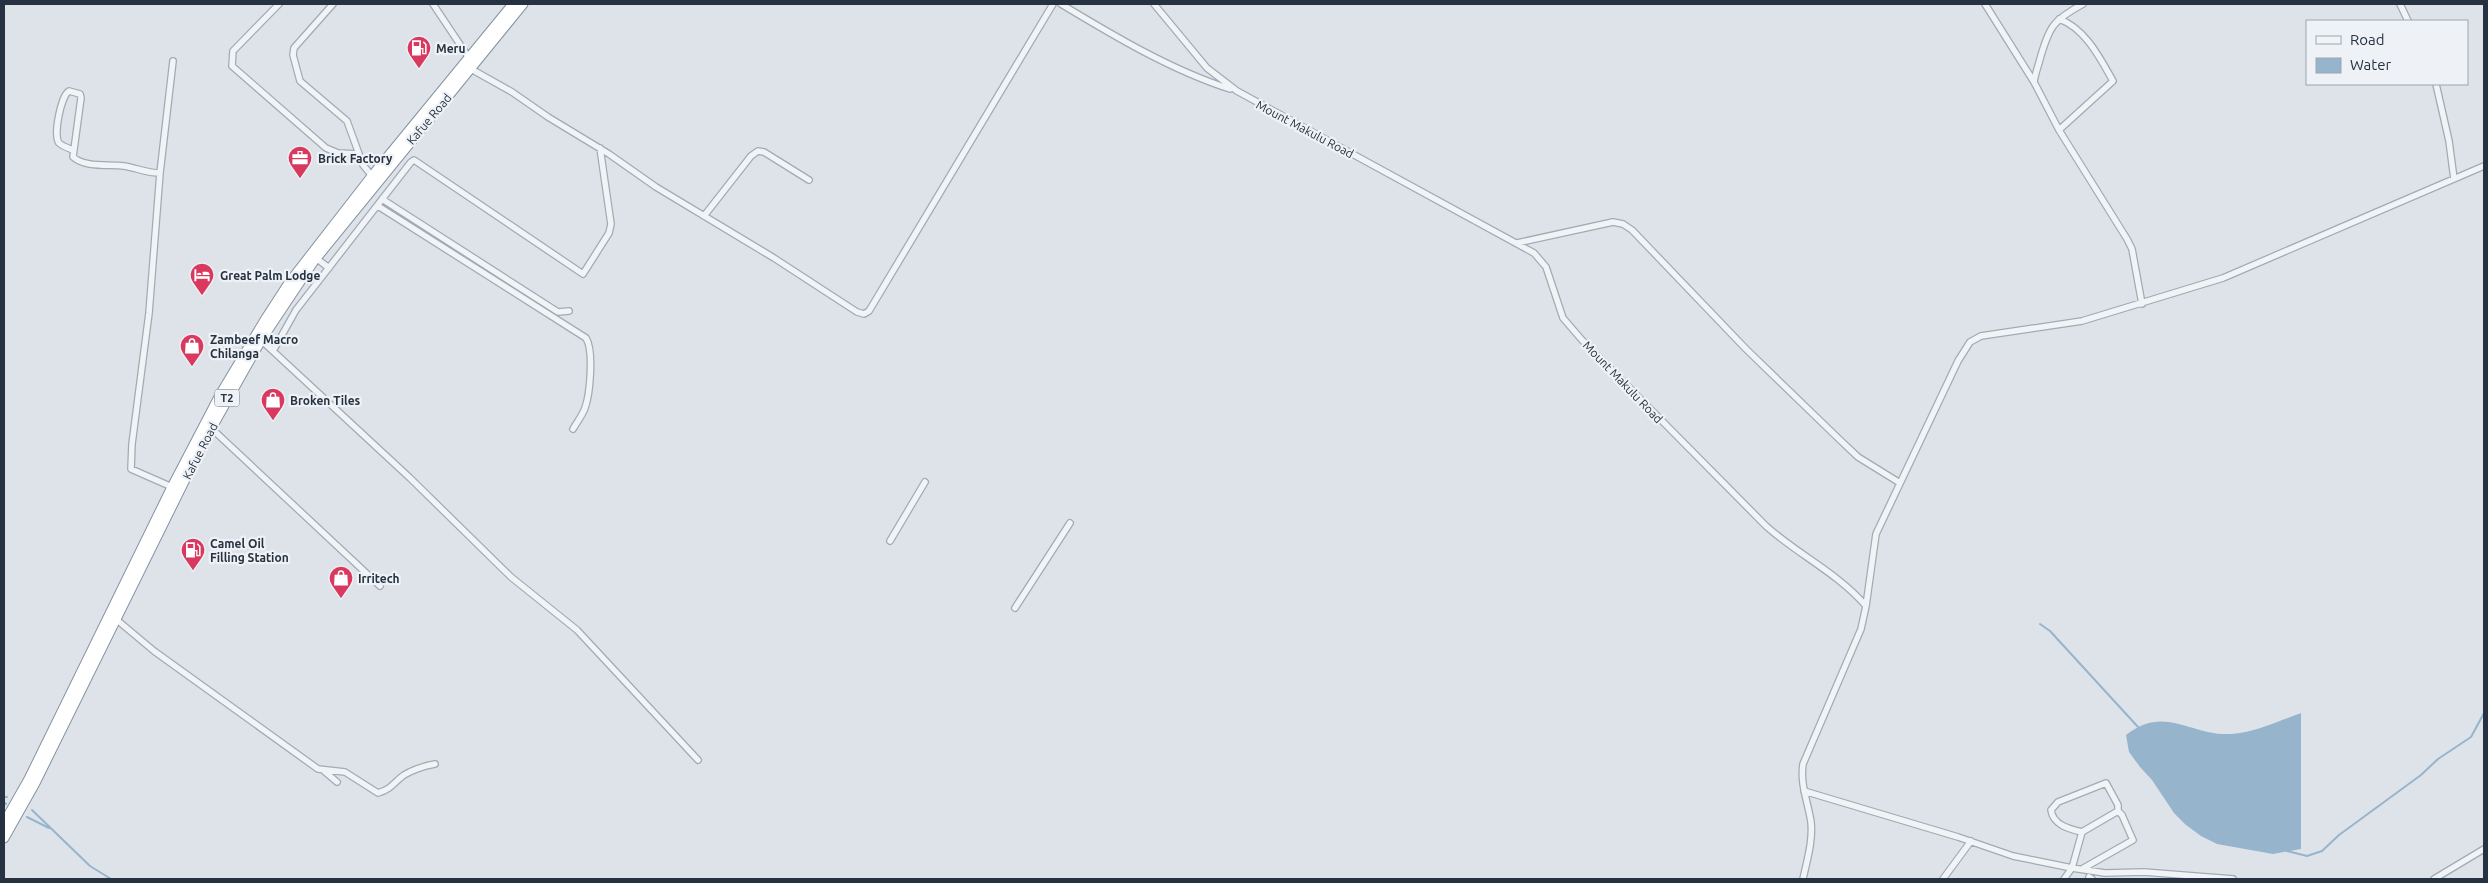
<svg xmlns="http://www.w3.org/2000/svg" width="2488" height="883" font-family="Ubuntu,sans-serif">
  <style>
    .water { fill: #96b5cc }
    .lines { fill: none; stroke-linecap: round; stroke-linejoin: round }
    .stream { stroke: #96b5cc; stroke-width: 2 }
    .minor-casing { stroke: #a3aab3; stroke-width: 8 }
    .highway-casing { stroke: #8492a1; stroke-width: 11 }
    .minor { stroke: #f1f4f7; stroke-width: 5.5 }
    .highway { stroke: #fff; stroke-width: 9 }
    .labels { text-anchor: middle; dominant-baseline: central; stroke-width: 4.5; stroke-linejoin: round; paint-order: stroke }
    .shield { fill: #eef2f6; stroke: #626c77; stroke-width: 1 }
    .shield-label { font-size: 11px; font-weight: bold; fill: #263241 }
    .poi-label { font-size: 12px; font-weight: bold; fill: #263241; stroke: #eef2f6; text-anchor: start }
    .street-label { font-size: 12px; fill: #263241; stroke: #eef2f6 }
  </style>
  <rect width="100%" height="100%" fill="#dee3e9"/>
  <path class="water" d="M 2301,713 L 2301,849 L 2273,854 L 2217,844 L 2201,836 L 2186,825 L 2174,813 L 2152,780 L 2140,767 L 2129,752 L 2126,735 C 2165,704 2190,736 2231,734 C 2255,733 2278,721 2301,713 Z"/>
  <g class="lines">
    <path class="stream" d="M 2040,624 L 2050,631 L 2138,727
      M 4,797 L 7,797
      M 4,802 L 6,804
      M 32,810 L 90,866 L 111,879
      M 27,817 L 49,828
      M 2287,851 L 2307,856 L 2322,851 L 2339,835 L 2421,775 L 2438,759 L 2471,737 L 2484,713"/>
    <defs>
      <path id="minor" d="M 279,4 L 233,51 L 232,66 L 326,148 L 338,153 L 359,154
        M 333,4 L 294,48 L 293,55 L 300,81 L 347,121 L 363,165 L 372,176
        M 433,4 L 469,58
        M 1061,4 C 1114,36 1171,70 1230,89
        M 1154,4 L 1207,68 L 1237,91 L 1534,253 L 1546,267 L 1563,318 L 1582,340 L 1766,526 C 1797,554 1839,574 1866,606 L 1861,629 L 1803,764 C 1800,785 1808,802 1811,822 C 1813,841 1807,860 1803,879
        M 1985,4 L 2034,82
        M 2083,4 C 2053,20 2049,27 2040,59 C 2038,67 2035,74 2034,82 L 2059,130 L 2127,239 L 2132,249 L 2142,304
        M 2400,4 L 2408,21
        M 471,69 L 512,92 L 548,117 L 609,154 L 656,187 L 774,258 L 857,312 L 864,314 L 869,311 L 1053,4
        M 2436,84 L 2449,141 L 2454,179
        M 2059,130 L 2113,81 C 2100,58 2085,28 2059,19
        M 73,150 C 68,148 62,146 59,143 C 53,135 61,96 69,91 L 80,94 L 81,98 L 73,157 C 86,168 108,164 124,166 C 137,168 146,173 160,173
        M 382,199 L 558,312 L 569,311
        M 378,206 L 586,338 C 594,351 590,394 585,408 C 582,416 577,422 573,429
        M 704,216 L 751,156 L 758,151 L 764,152 L 809,180
        M 1517,243 L 1613,222 L 1623,224 L 1632,230 L 1746,349 L 1839,439 L 1858,457 L 1900,483
        M 316,258 L 329,268
        M 261,340 L 410,478 L 511,577 L 577,630 L 698,760
        M 273,351 L 296,310 L 411,162 L 414,160 L 583,274 L 609,233 L 611,224 L 600,148
        M 211,428 L 380,586
        M 172,487 L 131,469 L 132,444 L 149,313 L 160,173 L 173,61
        M 890,541 L 925,482
        M 1866,606 L 1876,534 L 1958,361 L 1970,342 L 1981,336 L 2082,321 L 2223,278 L 2484,166
        M 1015,608 L 1070,523
        M 117,620 L 154,651 L 318,769 L 345,772 L 378,793 C 392,789 394,782 404,775 C 414,769 424,766 435,764
        M 324,771 L 337,782
        M 1804,791 L 1958,837 L 2013,856 L 2072,868 L 2105,873 L 2144,872 L 2233,879
        M 2082,869 L 2133,840 L 2122,815 L 2118,811
        M 2089,877 L 2092,879
        M 1943,879 L 1971,841
        M 2064,879 L 2072,868 L 2082,832 L 2118,811 L 2118,805 L 2106,783 L 2058,802 L 2051,810 C 2053,825 2069,829 2082,832
        M 2434,879 L 2484,849"/>
      <path id="highway" d="M 4,823 L 29,779 L 172,487 L 220,395 L 265,320 L 289,283 L 372,176 L 513,4
        M 4,838 L 35,783 L 203,443 L 261,340 L 313,262 L 523,4"/>
    </defs>
    <use href="#minor" class="minor-casing"/>
    <use href="#highway" class="highway-casing"/>
    <use href="#minor" class="minor"/>
    <use href="#highway" class="highway"/>
  </g>
  <defs>
    <symbol id="fuel-pin" viewBox="-11 -11 22 30"><path d="M0 17L-7.5 6A9.5 9.5 0 1 1 7.5 6Z" fill="#d9395f" stroke="#eef2f6"/><path d="M-5.5-6h7V0h2V4h1.3V-2.5L3-4.5l.8-.8L6-3V5H2.5V1h-1V6h-7ZM-4.2-4.7v3.2H.2V-4.7Z" fill="#fff"/></symbol>
    <symbol id="office-pin" viewBox="-11 -11 22 30"><path d="M0 17L-7.5 6A9.5 9.5 0 1 1 7.5 6Z" fill="#d9395f" stroke="#eef2f6"/><path d="M-6-3h4V-5.5h4V-3h4V5H-6ZM-1-4.5V-3h2v-1.5ZM-6 0V1H6V0Z" fill="#fff"/></symbol>
    <symbol id="hotel-pin" viewBox="-11 -11 22 30"><path d="M0 17L-7.5 6A9.5 9.5 0 1 1 7.5 6Z" fill="#d9395f" stroke="#eef2f6"/><path d="M-6-4.5h1.5V1H6V5H4.5V3h-9V5H-6ZM-4 0a1.8 1.8 0 1 1 3.6 0ZM.5 0V-2.5h3Q6-2.5 6 0Z" fill="#fff"/></symbol>
    <symbol id="shop-pin" viewBox="-11 -11 22 30"><path d="M0 17L-7.5 6A9.5 9.5 0 1 1 7.5 6Z" fill="#d9395f" stroke="#eef2f6"/><path d="M-5-2.5h2.3a2.7 3.5 0 0 1 5.4 0H5L5.5 6h-11ZM-1.5-2.5h3a1.5 2.3 0 0 0-3 0Z" fill="#fff"/></symbol>
  </defs>
  <g fill-rule="evenodd">
    <use href="#fuel-pin" x="405" y="34" width="28" height="38"/>
    <use href="#office-pin" x="286" y="144" width="28" height="38"/>
    <use href="#hotel-pin" x="188" y="261" width="28" height="38"/>
    <use href="#shop-pin" x="178" y="332" width="28" height="38"/>
    <use href="#shop-pin" x="259" y="386" width="28" height="38"/>
    <use href="#fuel-pin" x="179" y="536" width="28" height="38"/>
    <use href="#shop-pin" x="327" y="564" width="28" height="38"/>
  </g>
  <g class="labels">
    <rect class="shield" x="214.5" y="389.5" width="25" height="17" rx="4"/>
    <g class="shield-label">
      <text x="227" y="398">T2</text>
    </g>
    <g class="poi-label">
      <text x="436" y="48">Meru</text>
      <text x="318" y="158">Brick Factory</text>
      <text x="220" y="275">Great Palm Lodge</text>
      <text x="210" y="339">Zambeef Macro<tspan x="210" dy="14">Chilanga</tspan></text>
      <text x="290" y="400">Broken Tiles</text>
      <text x="210" y="543">Camel Oil<tspan x="210" dy="14">Filling Station</tspan></text>
      <text x="358" y="578">Irritech</text>
    </g>
    <g class="street-label">
      <text transform="translate(429 119) rotate(-50)">Kafue Road</text>
      <text transform="translate(1305 129) rotate(28)">Mount Makulu Road</text>
      <text transform="translate(1623 382) rotate(46)">Mount Makulu Road</text>
      <text transform="translate(200 451) rotate(-63)">Kafue Road</text>
    </g>
  </g>
  <rect width="2488" height="883" fill="none" stroke="#263241" stroke-width="10"/>
  <rect x="2306" y="20" width="162" height="65" fill="#eef2f6" stroke="#9ea5ae"/>
  <rect x="2316" y="36" width="25" height="8" fill="#f1f4f7" stroke="#9ea5ae"/>
  <text x="2350" y="45" font-size="15" fill="#263241">Road</text>
  <rect x="2316" y="58" width="25" height="15" fill="#96b5cc" stroke="#9ea5ae"/>
  <text x="2350" y="70" font-size="15" fill="#263241">Water</text>
</svg>
